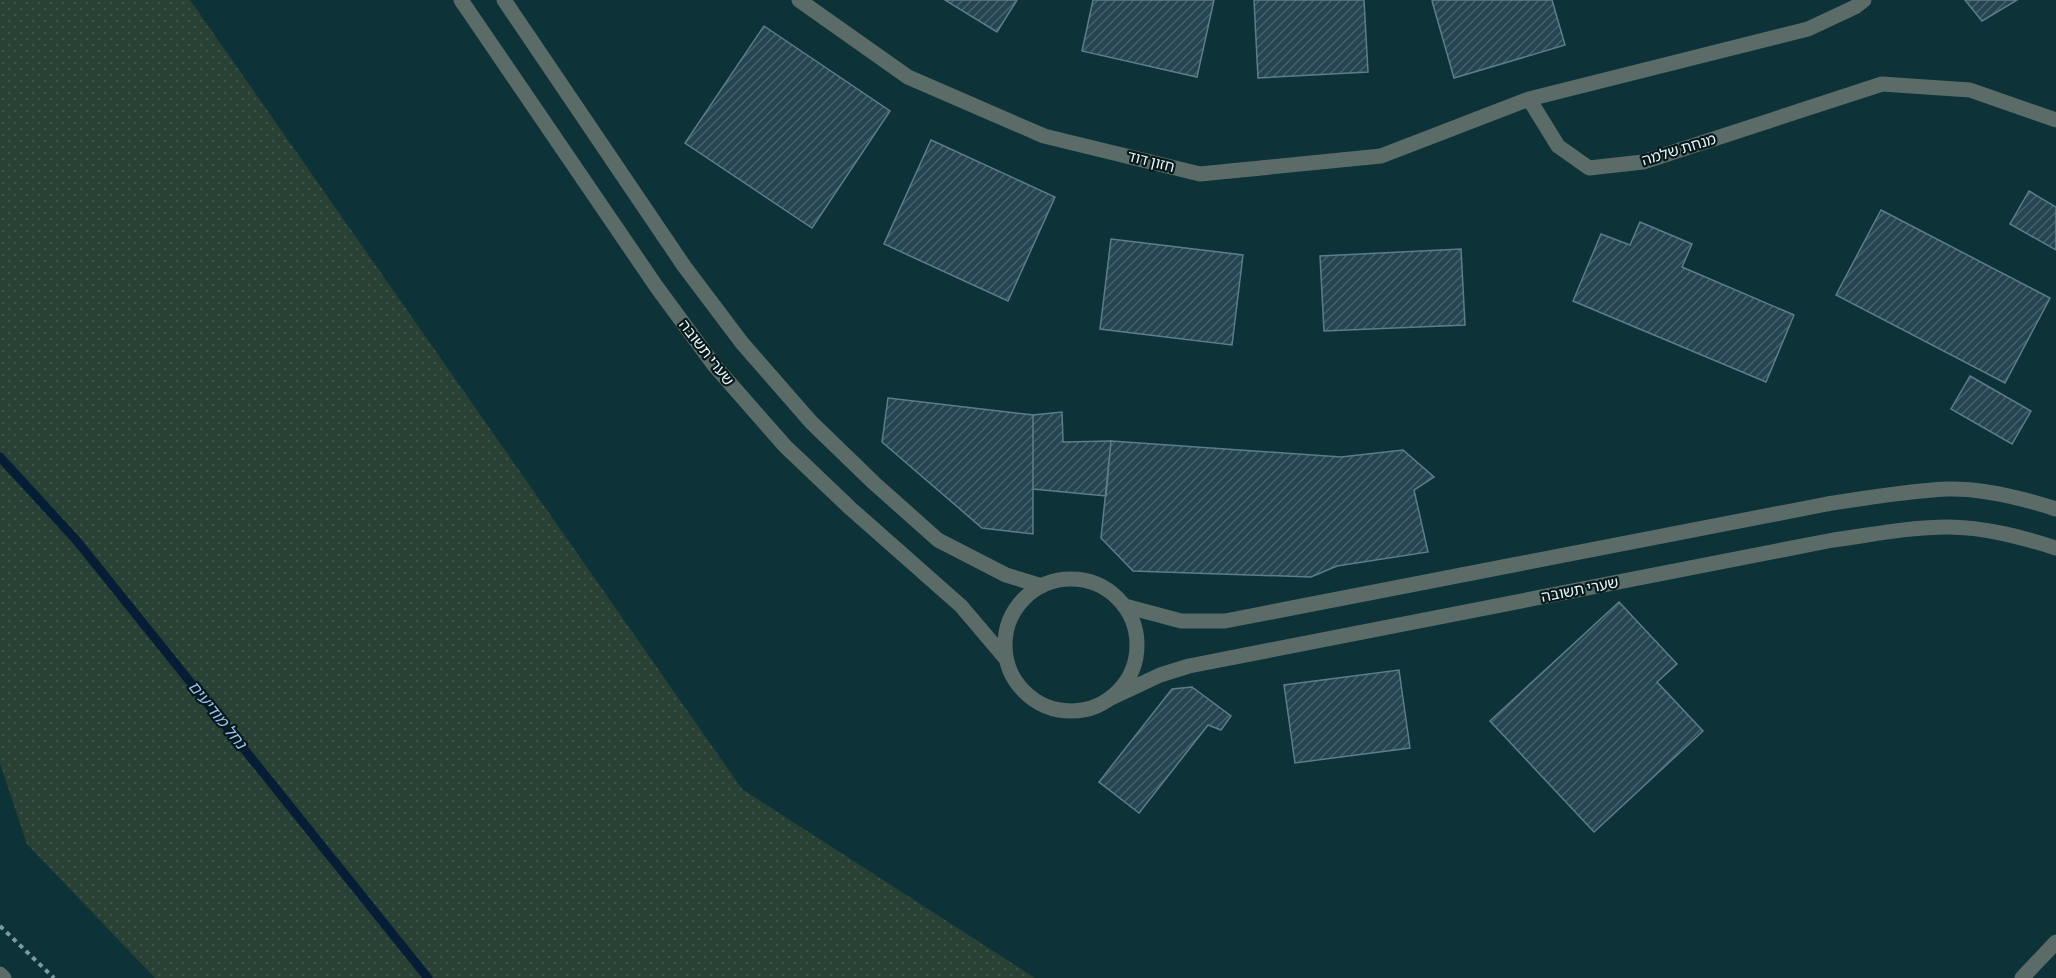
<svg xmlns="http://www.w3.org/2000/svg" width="2056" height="978" font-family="'Source Sans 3','Noto Sans Hebrew',sans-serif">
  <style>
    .green { fill: url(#green-dots) }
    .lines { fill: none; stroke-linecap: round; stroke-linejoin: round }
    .stream { stroke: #061e35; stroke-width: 9 }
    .building { fill: url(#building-hatch); stroke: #5d7d8c; stroke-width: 1.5 }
    .path { stroke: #7f9b9f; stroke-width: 4; stroke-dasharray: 4.5 4.5; stroke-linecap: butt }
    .service { stroke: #5b6b68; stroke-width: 15 }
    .minor { stroke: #5b6b68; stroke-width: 15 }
    .tertiary { stroke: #5b6b68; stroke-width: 15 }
    .labels { text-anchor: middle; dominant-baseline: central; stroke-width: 4.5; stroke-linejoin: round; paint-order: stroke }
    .street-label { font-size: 15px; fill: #e3f7fa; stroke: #09191b }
    .water-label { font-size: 16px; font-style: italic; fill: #96c4f5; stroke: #09191b }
  </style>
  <defs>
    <pattern id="green-dots" width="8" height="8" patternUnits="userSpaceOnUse" patternTransform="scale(1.5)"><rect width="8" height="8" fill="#294135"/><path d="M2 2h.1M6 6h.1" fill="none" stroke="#3e5449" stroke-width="1.8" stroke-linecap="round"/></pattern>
    <pattern id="building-hatch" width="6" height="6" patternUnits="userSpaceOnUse" patternTransform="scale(1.5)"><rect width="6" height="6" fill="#264552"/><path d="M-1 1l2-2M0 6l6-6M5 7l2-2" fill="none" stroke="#45616c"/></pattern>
  </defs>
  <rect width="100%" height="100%" fill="#0d3338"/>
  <path class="green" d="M 0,0 L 190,0 L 742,789 L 1035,978 L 155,978 L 27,844 L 0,763 Z"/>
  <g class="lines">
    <path class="stream" d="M 0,457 L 77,541 L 428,978"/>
  </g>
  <path class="building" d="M 945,0 L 1017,0 L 997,32 Z
    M 1093,0 L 1214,0 L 1197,77 L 1082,51 Z
    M 1254,0 L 1364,0 L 1368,72 L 1258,78 Z
    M 1435,0 L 1552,0 L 1565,45 L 1454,78 L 1432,1 Z
    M 1965,0 L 2017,0 L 1982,21 Z
    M 764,26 L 890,111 L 812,228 L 685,143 Z
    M 931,140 L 1055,197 L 1008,301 L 884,244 Z
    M 2029,191 L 2056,207 L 2056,250 L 2010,224 Z
    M 1881,210 L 2050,298 L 2005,383 L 1836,295 Z
    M 1640,222 L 1692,244 L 1682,267 L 1794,315 L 1766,382 L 1573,301 L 1601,234 L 1630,245 Z
    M 1111,239 L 1243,255 L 1232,345 L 1100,329 Z
    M 1461,249 L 1465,325 L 1324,331 L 1320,256 Z
    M 1970,376 L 2031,411 L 2012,444 L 1951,409 Z
    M 888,398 L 1033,415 L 1033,534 L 982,528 L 882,442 Z
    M 1062,412 L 1063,442 L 1111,441 L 1106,496 L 1033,489 L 1033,415 Z
    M 1111,441 L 1341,457 L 1403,450 L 1434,477 L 1414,490 L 1428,552 L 1337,566 L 1311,577 L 1133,571 L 1101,538 Z
    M 1619,602 L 1677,664 L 1657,682 L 1703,731 L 1594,832 L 1490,721 Z
    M 1399,670 L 1410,748 L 1295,763 L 1284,685 Z
    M 1192,687 L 1231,716 L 1221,730 L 1208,725 L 1139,813 L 1099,782 L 1172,689 Z"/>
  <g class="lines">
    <path class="path" d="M 0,926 L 54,978"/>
    <path class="service" d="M 0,974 L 4,978
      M 2022,978 L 2056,942"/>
    <path class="minor" d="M 799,0 L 908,77 L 1044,136 L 1200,174 L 1381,156 L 1529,99 L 1808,29 L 1855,7 L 1864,0
      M 1529,99 L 1558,146 L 1589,168 L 1643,162 L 1882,84 L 1970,90 L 2056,120"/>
    <path class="tertiary" d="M 461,0 L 656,286 L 714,365 L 785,446 L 850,508 L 961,606 L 1006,659
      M 504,0 L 684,266 L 742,343 L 811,422 L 874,483 L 938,540 L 1006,575 L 1042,586
      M1005 645a66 66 0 1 1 132 0a66 66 0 1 1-132 0Z
      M 1125,606 L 1181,621 L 1225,621 L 1827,504 C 1866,498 1906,491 1947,489 C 1983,488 2022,498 2056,509
      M 1109,699 L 1160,675 L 1189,666 L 1833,540 C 1871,535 1909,527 1948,527 C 1984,527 2021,537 2056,548"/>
  </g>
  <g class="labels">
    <g class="street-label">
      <text transform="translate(1679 150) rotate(-17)">מנחת שלמה</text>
      <text transform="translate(1151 162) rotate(14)">חזון דוד</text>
      <text transform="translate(706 353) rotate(52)">שערי תשובה</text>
      <text transform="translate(1580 590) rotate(-11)">שערי תשובה</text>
    </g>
    <g class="water-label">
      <text transform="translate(217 715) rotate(51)">נחל מודיעים</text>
    </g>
  </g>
</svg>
